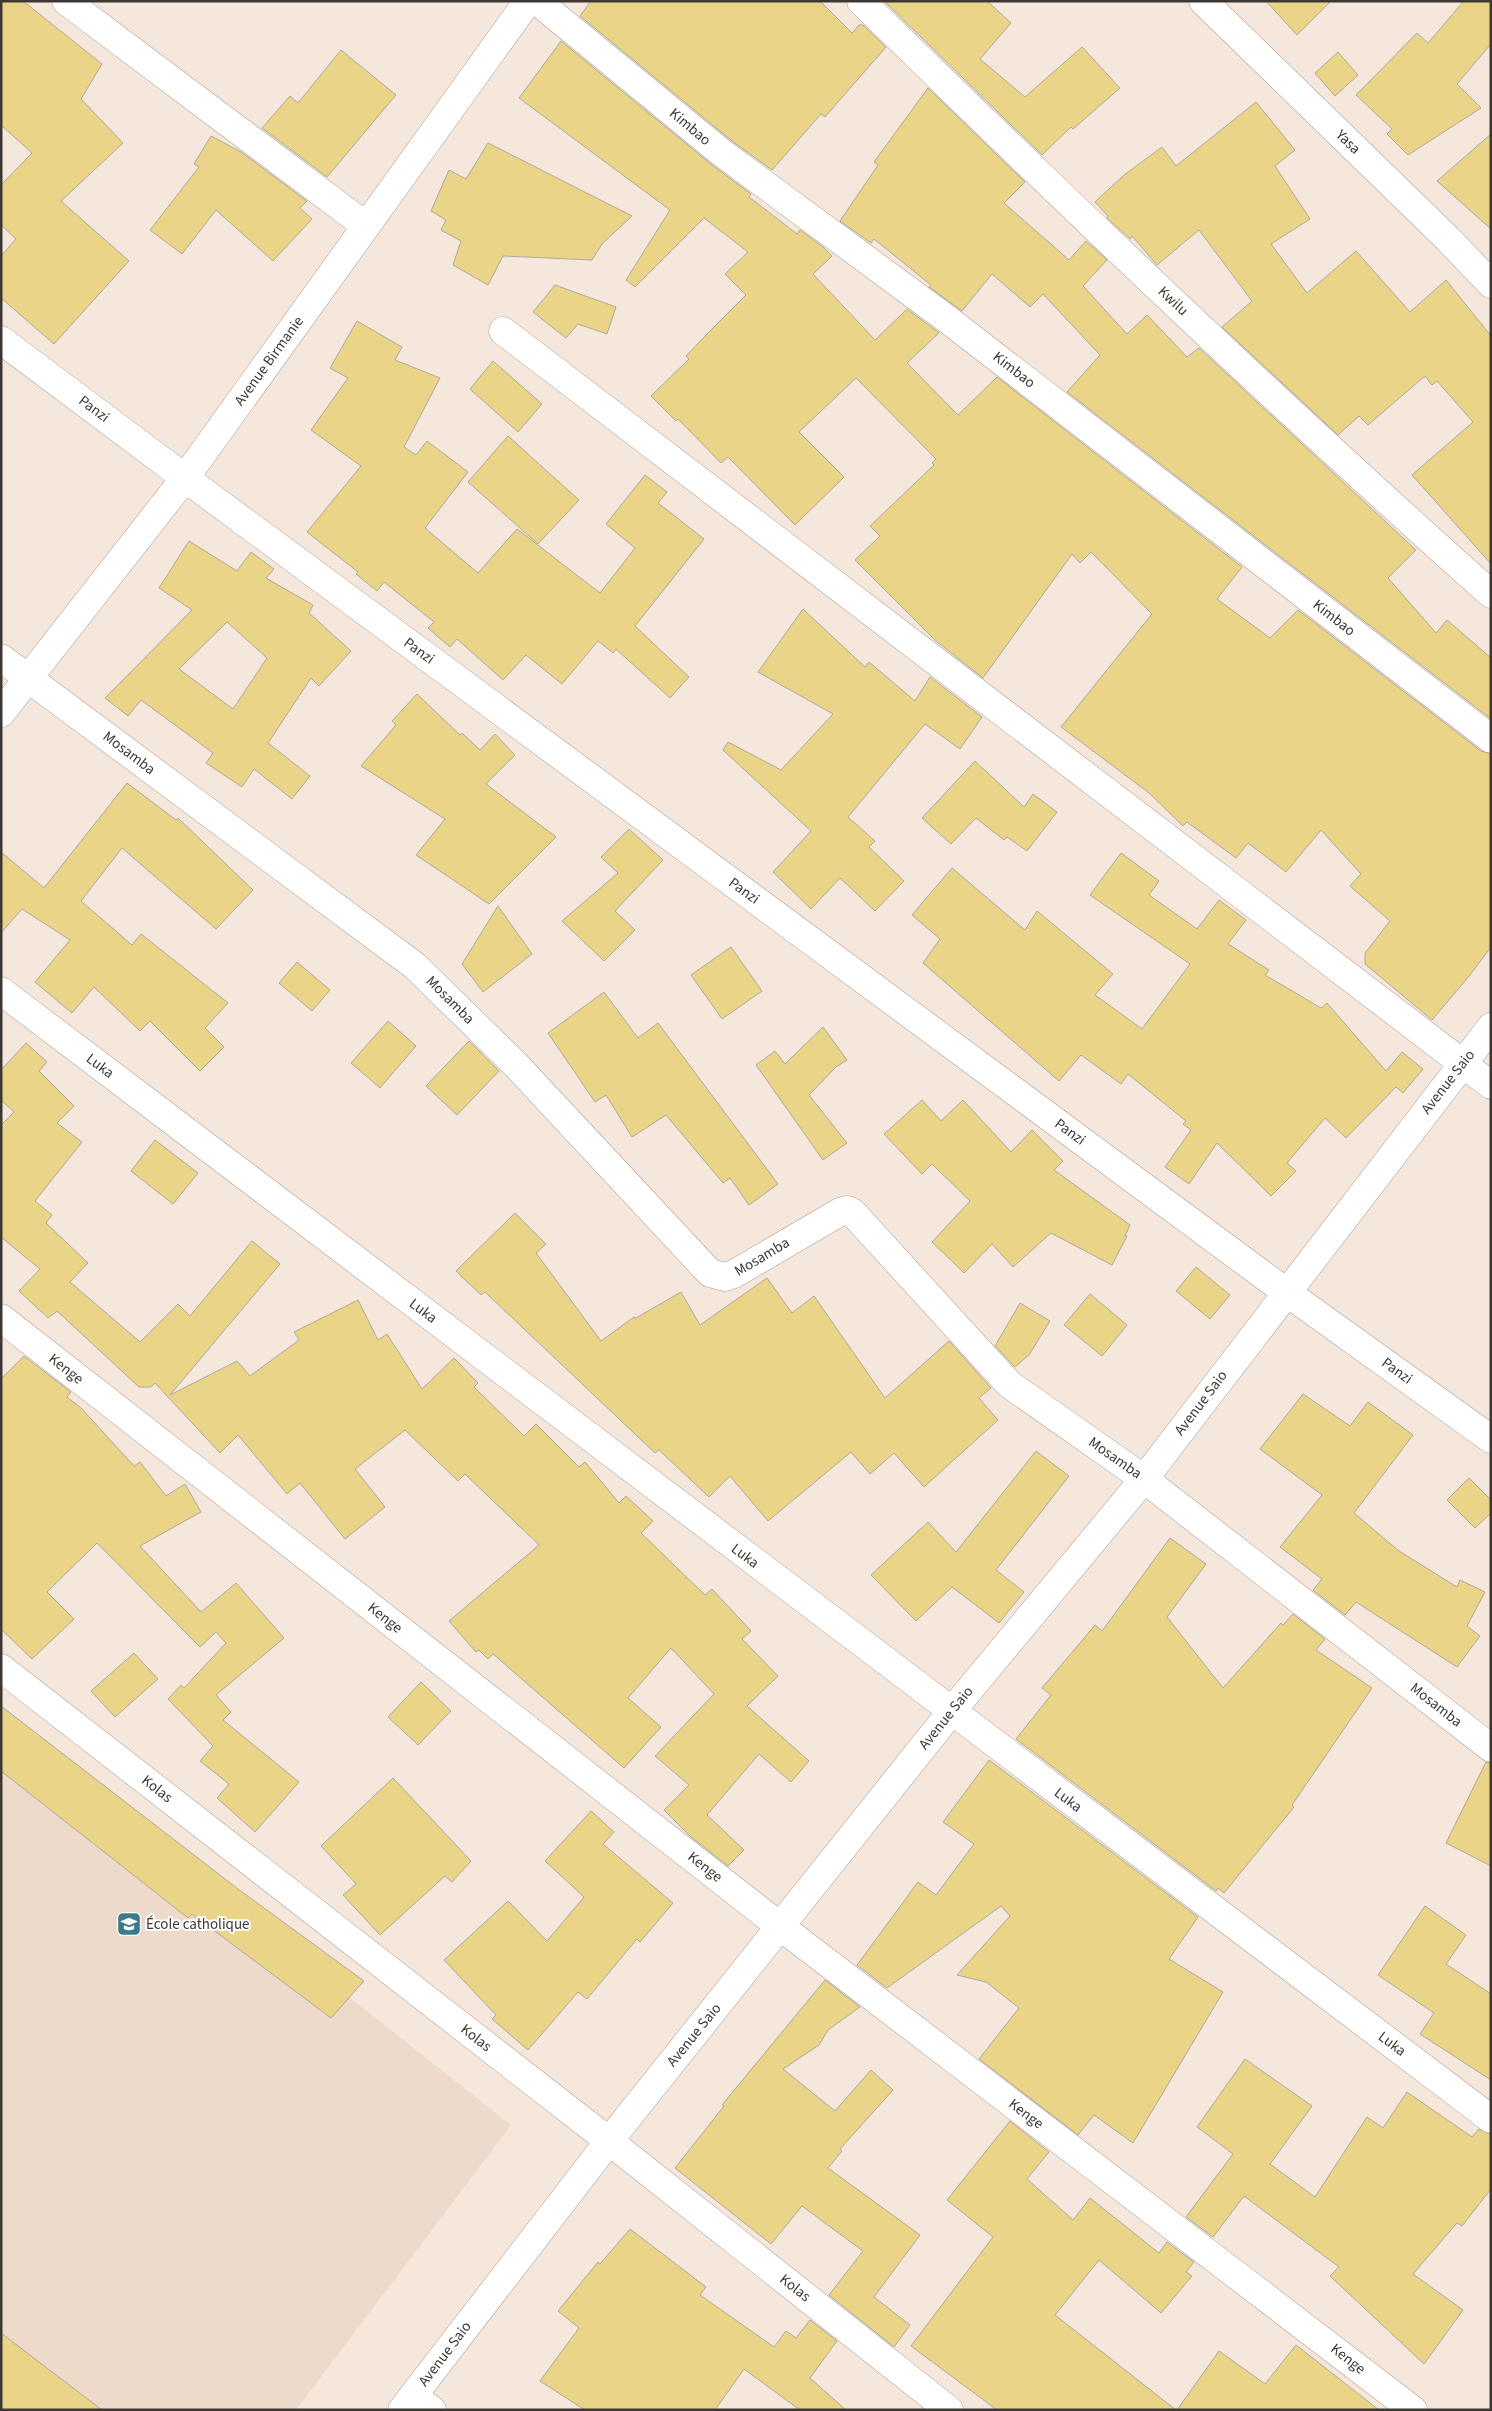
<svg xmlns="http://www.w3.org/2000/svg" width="1492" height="2411" font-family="'Source Sans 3',sans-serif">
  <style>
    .built { fill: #eedaca }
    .building { fill: #ead488; stroke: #aeaa9b; fill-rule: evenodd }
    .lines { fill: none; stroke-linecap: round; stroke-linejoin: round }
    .street-casing { stroke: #aa9d92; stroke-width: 29 }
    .street { stroke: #fff; stroke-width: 28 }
    .labels { text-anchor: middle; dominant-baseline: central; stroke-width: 4; stroke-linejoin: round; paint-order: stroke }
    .street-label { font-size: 15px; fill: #3d3833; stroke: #fff }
    .poi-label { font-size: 15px; fill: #3d3833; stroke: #fff; text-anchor: start }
  </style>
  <rect width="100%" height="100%" fill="#f5e7db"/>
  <path class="built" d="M 1,1722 L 511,2125 L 296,2410 L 1,2410 Z"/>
  <path class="building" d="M 1,1 L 23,1 L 102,64 L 81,99 L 123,143 L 61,201 L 129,261 L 54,344 L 1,298 L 1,256 L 16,239 L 1,225 L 1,185 L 32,153 L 1,125 Z
    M 591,1 L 820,1 L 852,33 L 859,25 L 863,25 L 886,47 L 825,117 L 821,114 L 772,170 L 732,141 L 580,16 Z
    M 884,1 L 987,1 L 1011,23 L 980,59 L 1025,97 L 1082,47 L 1120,88 L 1073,129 L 1071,127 L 1042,155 Z
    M 1266,1 L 1331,1 L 1297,35 Z
    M 1464,1 L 1491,1 L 1491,44 L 1457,84 L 1481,108 L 1408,155 L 1387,134 L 1392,129 L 1356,95 L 1417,33 L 1428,43 Z
    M 561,41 L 712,165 L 751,194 L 749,197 L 797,234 L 800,230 L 823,247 L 832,256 L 813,274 L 875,340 L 907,309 L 939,333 L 907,363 L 958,415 L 997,377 L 1242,567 L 1217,599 L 1270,638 L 1298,610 L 1481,751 L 1491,754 L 1491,947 L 1470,975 L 1432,1020 L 1365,964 L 1365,953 L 1390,921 L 1350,886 L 1361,874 L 1321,830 L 1286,872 L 1248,843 L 1236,858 L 1187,822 L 1183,826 L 1149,793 L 1061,727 L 1152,614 L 1091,552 L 1080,563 L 1072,554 L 983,678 L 936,641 L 855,560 L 880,536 L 870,526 L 934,465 L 932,463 L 936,459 L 856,378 L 799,432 L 844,477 L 795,525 L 728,457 L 721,463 L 678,419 L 676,421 L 651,396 L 689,359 L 686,356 L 707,334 L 746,295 L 725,274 L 748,252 L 704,218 L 635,287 L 626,280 L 670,210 L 519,98 Z
    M 341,50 L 396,95 L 327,177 L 262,128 L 290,96 L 298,103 Z
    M 1338,52 L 1358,75 L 1335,96 L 1315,73 Z
    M 928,88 L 1025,182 L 1004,203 L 1069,260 L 1086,241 L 1107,260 L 1083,286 L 1127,334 L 1147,315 L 1187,357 L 1199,348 L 1416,550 L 1388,578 L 1436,633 L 1447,620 L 1491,658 L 1491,719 L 1067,392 L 1100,355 L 1043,294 L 1030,307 L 992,274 L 962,311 L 929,287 L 931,285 L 874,239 L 871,243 L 840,221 L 878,165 L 874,162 Z
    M 1256,102 L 1295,150 L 1275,166 L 1310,219 L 1271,244 L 1307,293 L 1356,251 L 1410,312 L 1446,280 L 1491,336 L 1491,564 L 1412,475 L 1473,422 L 1437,381 L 1432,385 L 1425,376 L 1368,425 L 1359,416 L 1338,435 L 1222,327 L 1252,301 L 1199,230 L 1157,265 L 1132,236 L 1130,239 L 1128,237 L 1107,218 L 1108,216 L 1095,202 L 1124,175 L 1162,147 L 1176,166 Z
    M 1491,134 L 1491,229 L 1437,181 Z
    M 211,136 L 241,152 L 307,201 L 300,208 L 312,219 L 273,261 L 216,210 L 182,254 L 150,230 L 199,167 L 194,164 Z
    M 488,143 L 632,216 L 602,244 L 592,260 L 503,256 L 488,285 L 453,265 L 461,241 L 441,230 L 446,220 L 431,211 L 449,170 L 466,179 Z
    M 555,285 L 616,307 L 607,334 L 578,324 L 566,338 L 533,312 Z
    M 357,321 L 402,347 L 395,360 L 440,378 L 404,447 L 416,455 L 427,441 L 468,472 L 425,528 L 478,573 L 517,529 L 600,593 L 635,548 L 606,524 L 645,475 L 667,492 L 658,503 L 704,539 L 635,626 L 689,677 L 670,698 L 616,649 L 613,653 L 598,641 L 562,684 L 526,655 L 503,680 L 457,639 L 450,647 L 428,628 L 434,622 L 384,582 L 377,591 L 356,574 L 358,572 L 307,532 L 361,466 L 311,430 L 348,378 L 330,368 Z
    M 493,361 L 542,404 L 518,432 L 470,389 Z
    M 508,436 L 579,500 L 538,544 L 468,482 Z
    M 189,541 L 237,571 L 251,552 L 274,569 L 266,578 L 313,605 L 309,613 L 351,651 L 319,686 L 311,678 L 268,743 L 310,776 L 292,799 L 254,769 L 242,787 L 206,763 L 213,753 L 141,700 L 128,716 L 105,698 L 192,610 L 159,588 ZM 227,622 L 267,658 L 233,709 L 179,669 Z
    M 803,609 L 865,667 L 869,662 L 915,701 L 930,677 L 982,717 L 960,749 L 925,724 L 848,817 L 875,841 L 869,847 L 904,881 L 875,911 L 840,878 L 811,909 L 773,872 L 811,831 L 723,750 L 728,742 L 781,770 L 833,714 L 758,672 Z
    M 417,694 L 460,735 L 462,733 L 480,750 L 495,734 L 515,755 L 486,784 L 556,837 L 489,904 L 416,855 L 445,819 L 361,766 L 396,725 L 392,721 Z
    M 975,761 L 1024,807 L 1033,794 L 1057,812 L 1027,851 L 1007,837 L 1004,840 L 976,818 L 951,844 L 922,818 Z
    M 127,783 L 176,820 L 178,818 L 253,890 L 216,929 L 122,848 L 81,901 L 132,945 L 141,934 L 228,1003 L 205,1028 L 224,1047 L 200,1071 L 150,1021 L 140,1031 L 94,987 L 72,1013 L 35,982 L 70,940 L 22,909 L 1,933 L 1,852 L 44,888 Z
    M 629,829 L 663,860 L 615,911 L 635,930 L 604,961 L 562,921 L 618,873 L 601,857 Z
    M 1121,853 L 1159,881 L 1149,895 L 1197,929 L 1219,900 L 1246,920 L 1228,944 L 1269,970 L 1265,975 L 1321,1008 L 1327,1003 L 1386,1071 L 1402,1052 L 1423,1069 L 1403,1093 L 1396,1087 L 1346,1138 L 1325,1118 L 1287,1163 L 1296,1171 L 1271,1196 L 1217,1143 L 1189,1184 L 1165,1167 L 1191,1130 L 1183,1124 L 1186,1121 L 1128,1074 L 1121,1084 L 1081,1055 L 1059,1081 L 923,963 L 940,939 L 912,915 L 952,868 L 1025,930 L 1037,911 L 1113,974 L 1095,995 L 1142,1029 L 1190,964 L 1090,895 Z
    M 498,906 L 532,954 L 483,992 L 462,964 Z
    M 731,947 L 762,991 L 722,1019 L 691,975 Z
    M 297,962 L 330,990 L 312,1011 L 279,983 Z
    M 604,992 L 638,1038 L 658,1023 L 778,1184 L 749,1205 L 730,1178 L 723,1183 L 666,1115 L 632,1137 L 606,1095 L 595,1102 L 548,1033 Z
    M 388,1021 L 416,1046 L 380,1088 L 351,1063 Z
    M 823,1027 L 847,1060 L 836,1067 L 809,1095 L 847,1143 L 823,1160 L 756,1065 L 775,1051 L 785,1064 Z
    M 469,1041 L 499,1071 L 457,1115 L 426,1086 Z
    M 26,1043 L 47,1062 L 39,1071 L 74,1106 L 57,1123 L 82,1142 L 35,1201 L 52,1215 L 46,1223 L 88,1263 L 70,1282 L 140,1342 L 178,1304 L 190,1316 L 252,1241 L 280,1264 L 170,1395 L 237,1361 L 250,1376 L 299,1340 L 294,1332 L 358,1300 L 378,1340 L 387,1334 L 422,1389 L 454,1358 L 478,1383 L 474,1387 L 524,1436 L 536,1424 L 579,1467 L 585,1462 L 619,1503 L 626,1496 L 653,1521 L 641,1533 L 705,1595 L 712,1589 L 751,1631 L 742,1639 L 778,1676 L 747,1706 L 809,1761 L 791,1782 L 759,1754 L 707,1815 L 744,1850 L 728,1866 L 691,1837 L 664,1810 L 689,1785 L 655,1756 L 714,1694 L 671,1648 L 628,1698 L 661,1727 L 624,1768 L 493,1654 L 488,1659 L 479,1650 L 476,1652 L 449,1621 L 539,1545 L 465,1474 L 458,1481 L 405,1430 L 355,1469 L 385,1507 L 345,1539 L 300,1483 L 287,1494 L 238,1435 L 220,1453 L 155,1383 L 151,1387 L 139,1387 L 57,1311 L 48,1318 L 19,1291 L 40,1269 L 1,1237 L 1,1125 L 14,1112 L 1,1100 L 1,1070 Z
    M 922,1100 L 941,1121 L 963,1100 L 1011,1152 L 1032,1130 L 1063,1161 L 1054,1170 L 1130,1225 L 1125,1236 L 1127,1236 L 1112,1265 L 1051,1233 L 1013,1267 L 992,1244 L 964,1273 L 932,1242 L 970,1201 L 932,1164 L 922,1174 L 884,1134 Z
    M 155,1140 L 198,1173 L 173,1204 L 131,1171 Z
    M 515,1213 L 546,1244 L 536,1253 L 601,1341 L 634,1317 L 636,1318 L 681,1292 L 700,1325 L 767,1278 L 792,1313 L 814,1296 L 885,1398 L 949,1341 L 991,1388 L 979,1398 L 998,1420 L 924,1487 L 894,1453 L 870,1474 L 851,1452 L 768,1521 L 730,1476 L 709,1497 L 659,1450 L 655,1453 L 485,1292 L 481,1295 L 456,1271 Z
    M 1196,1267 L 1230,1295 L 1210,1319 L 1176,1291 Z
    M 1090,1294 L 1127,1325 L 1102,1356 L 1064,1325 Z
    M 1020,1303 L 1050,1321 L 1029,1355 L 1015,1367 L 995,1346 Z
    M 24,1356 L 71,1392 L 67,1397 L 81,1408 L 134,1466 L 140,1462 L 166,1496 L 185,1484 L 201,1512 L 140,1546 L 201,1612 L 236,1583 L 284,1638 L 216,1695 L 231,1712 L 223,1720 L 299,1782 L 255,1832 L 217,1798 L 229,1784 L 200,1761 L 213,1746 L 168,1699 L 181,1685 L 184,1688 L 226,1643 L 216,1632 L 200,1647 L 97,1543 L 47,1592 L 74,1619 L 32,1659 L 1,1629 L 1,1379 Z
    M 1303,1394 L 1350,1426 L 1368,1402 L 1413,1435 L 1354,1513 L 1399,1551 L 1457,1587 L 1460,1580 L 1485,1592 L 1467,1626 L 1480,1636 L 1457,1667 L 1356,1602 L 1345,1615 L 1313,1590 L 1322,1579 L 1280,1547 L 1322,1495 L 1260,1449 Z
    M 1036,1451 L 1069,1476 L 996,1570 L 1024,1592 L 999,1623 L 952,1587 L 916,1621 L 871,1575 L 928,1522 L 956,1552 Z
    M 1469,1478 L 1491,1500 L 1491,1513 L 1475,1528 L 1447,1500 Z
    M 1170,1538 L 1206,1564 L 1167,1617 L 1223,1688 L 1281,1623 L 1283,1625 L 1293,1614 L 1325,1639 L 1316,1650 L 1372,1688 L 1292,1805 L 1294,1807 L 1224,1893 L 1218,1888 L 1216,1891 L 1016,1739 L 1051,1695 L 1042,1688 L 1095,1625 L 1102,1631 Z
    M 134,1653 L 158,1679 L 115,1717 L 91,1691 Z
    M 421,1682 L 451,1711 L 418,1745 L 388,1717 Z
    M 1,1706 L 238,1889 L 364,1981 L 331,2018 L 192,1914 L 188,1918 L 1,1771 Z
    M 989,1760 L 1198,1917 L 1169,1959 L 1223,1992 L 1133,2143 L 1094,2115 L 1078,2135 L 979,2059 L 1019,2008 L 986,1982 L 957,1975 L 1010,1916 L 1001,1906 L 887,1988 L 857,1965 L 918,1882 L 936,1895 L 974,1844 L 943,1822 Z
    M 1486,1762 L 1491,1763 L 1491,1866 L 1446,1843 Z
    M 393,1778 L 471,1861 L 452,1882 L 445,1876 L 380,1935 L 343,1895 L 356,1884 L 321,1846 Z
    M 591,1811 L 614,1832 L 603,1844 L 673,1903 L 640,1942 L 637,1939 L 587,1999 L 578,1992 L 528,2050 L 492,2019 L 496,2015 L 444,1960 L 508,1901 L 547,1941 L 584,1897 L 545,1861 Z
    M 1425,1906 L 1466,1935 L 1446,1964 L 1491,1994 L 1491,2080 L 1420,2034 L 1434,2013 L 1378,1975 Z
    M 825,1980 L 860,2007 L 828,2030 L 819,2045 L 783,2069 L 835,2111 L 871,2070 L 893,2090 L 840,2149 L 842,2151 L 828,2168 L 920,2235 L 874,2297 L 910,2325 L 894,2347 L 829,2295 L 863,2251 L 802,2206 L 771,2244 L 675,2168 L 724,2106 L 722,2105 Z
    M 1245,2059 L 1312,2106 L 1270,2164 L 1315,2197 L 1367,2117 L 1383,2128 L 1407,2092 L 1472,2137 L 1479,2129 L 1491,2134 L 1491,2189 L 1462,2226 L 1457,2223 L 1413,2274 L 1463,2310 L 1424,2364 L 1330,2276 L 1339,2267 L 1244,2196 L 1213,2237 L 1186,2217 L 1233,2154 L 1197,2127 Z
    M 1010,2121 L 1049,2152 L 1027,2179 L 1073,2220 L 1090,2198 L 1159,2253 L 1167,2242 L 1194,2262 L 1186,2272 L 1192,2276 L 1161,2313 L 1099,2260 L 1055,2315 L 1176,2410 L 997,2410 L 911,2346 L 993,2237 L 947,2200 Z
    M 630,2229 L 706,2287 L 700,2295 L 774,2347 L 786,2331 L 796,2338 L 810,2320 L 837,2341 L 810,2378 L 846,2410 L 800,2410 L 744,2369 L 715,2410 L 585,2410 L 540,2381 L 579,2328 L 558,2311 L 598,2262 L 600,2264 Z
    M 1,2333 L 102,2410 L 1,2410 Z
    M 1296,2345 L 1379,2410 L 1177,2410 L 1219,2351 L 1265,2384 Z"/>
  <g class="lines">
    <defs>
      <path id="street" d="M 66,1 L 366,226
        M 537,1 L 722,153 L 947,319 L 1491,739
        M 861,1 C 1067,203 1275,402 1491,594
        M 1203,1 L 1447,238 L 1491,284
        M 503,331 L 1491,1085
        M 1,340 L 185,478 L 1286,1292 L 1491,1439
        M 1,658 L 415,966 L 516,1065 L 710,1273 L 725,1277 L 734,1274 L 840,1212 L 847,1210 L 852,1212 L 1009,1384 L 1144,1479 L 1491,1748
        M 1,713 L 185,478 L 528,1
        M 1,991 L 1491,2119
        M 1,1318 L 781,1927 L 1413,2410
        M 1,1668 L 609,2141 L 949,2410
        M 413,2396 L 432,2410
        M 402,2410 L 609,2141 L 951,1712 L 1144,1479 L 1491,1027"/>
    </defs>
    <use href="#street" class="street-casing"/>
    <use href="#street" class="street"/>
  </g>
  <defs>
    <symbol id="school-square" viewBox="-11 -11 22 22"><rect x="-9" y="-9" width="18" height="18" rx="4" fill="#3a7c8e" stroke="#fff"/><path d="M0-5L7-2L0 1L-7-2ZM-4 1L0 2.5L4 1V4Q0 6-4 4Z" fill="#fff"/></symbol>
  </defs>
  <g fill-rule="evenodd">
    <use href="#school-square" x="115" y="1910" width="28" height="28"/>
  </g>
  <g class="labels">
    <g class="street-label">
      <text transform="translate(690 127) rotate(40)">Kimbao</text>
      <text transform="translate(1348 142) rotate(44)">Yasa</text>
      <text transform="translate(1173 301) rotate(43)">Kwilu</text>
      <text transform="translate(269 361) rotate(-54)">Avenue Birmanie</text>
      <text transform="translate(1014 370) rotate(38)">Kimbao</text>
      <text transform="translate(94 409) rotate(37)">Panzi</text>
      <text transform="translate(1334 618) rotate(38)">Kimbao</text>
      <text transform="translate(419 651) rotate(36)">Panzi</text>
      <text transform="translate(129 753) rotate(37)">Mosamba</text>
      <text transform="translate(744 891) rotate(36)">Panzi</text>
      <text transform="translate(450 1000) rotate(45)">Mosamba</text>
      <text transform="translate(100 1066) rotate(37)">Luka</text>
      <text transform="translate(1448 1082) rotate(-52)">Avenue Saio</text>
      <text transform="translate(1070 1132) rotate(36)">Panzi</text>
      <text transform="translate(762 1257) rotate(-31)">Mosamba</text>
      <text transform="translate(423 1311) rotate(37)">Luka</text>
      <text transform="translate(66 1369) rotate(38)">Kenge</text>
      <text transform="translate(1397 1371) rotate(36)">Panzi</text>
      <text transform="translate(1201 1403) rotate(-53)">Avenue Saio</text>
      <text transform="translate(1115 1458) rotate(35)">Mosamba</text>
      <text transform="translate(745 1556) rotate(37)">Luka</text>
      <text transform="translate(385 1618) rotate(38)">Kenge</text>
      <text transform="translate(1436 1705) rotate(38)">Mosamba</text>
      <text transform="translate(946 1718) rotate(-51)">Avenue Saio</text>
      <text transform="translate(157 1789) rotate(38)">Kolas</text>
      <text transform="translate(1068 1800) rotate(37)">Luka</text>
      <text transform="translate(705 1867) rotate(38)">Kenge</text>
      <text transform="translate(694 2035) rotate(-51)">Avenue Saio</text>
      <text transform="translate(476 2038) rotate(38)">Kolas</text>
      <text transform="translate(1392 2044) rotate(37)">Luka</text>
      <text transform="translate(1026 2114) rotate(37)">Kenge</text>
      <text transform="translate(795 2288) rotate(38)">Kolas</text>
      <text transform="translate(445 2354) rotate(-53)">Avenue Saio</text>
      <text transform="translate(1348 2359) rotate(38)">Kenge</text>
    </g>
    <g class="poi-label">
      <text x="146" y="1924">École catholique</text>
    </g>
  </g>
  <rect width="1492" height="2411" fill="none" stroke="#3d3833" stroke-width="5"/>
</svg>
